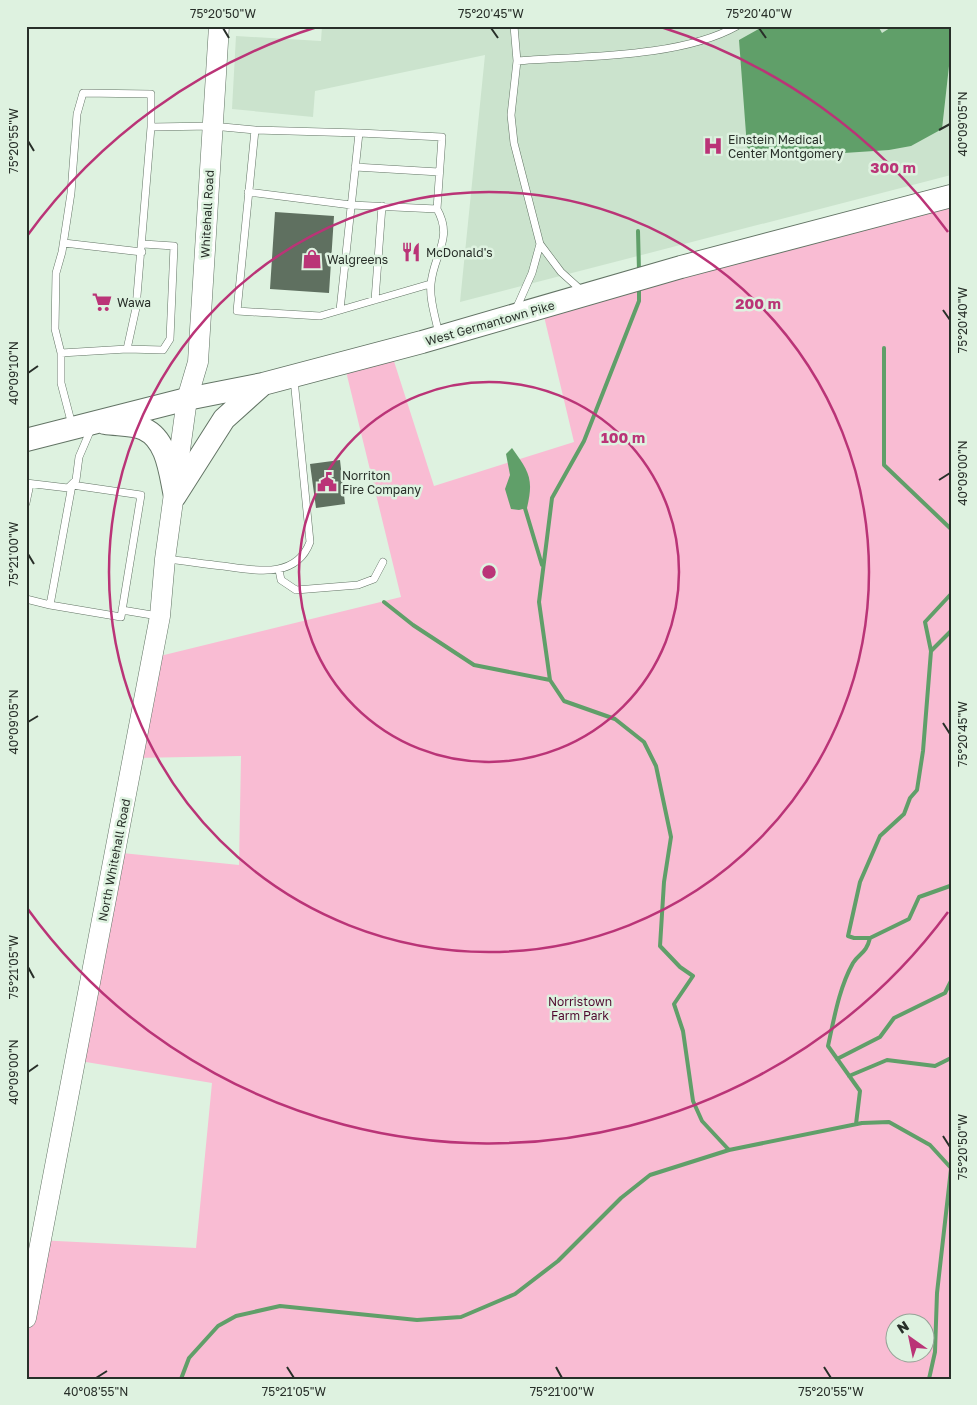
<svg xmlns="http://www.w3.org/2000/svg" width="977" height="1405" font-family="'Golos Text',sans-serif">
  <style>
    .built { fill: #cbe3cd }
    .green { fill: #f9bcd3; fill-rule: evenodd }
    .water { fill: #609f69 }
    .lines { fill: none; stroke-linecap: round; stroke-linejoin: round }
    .stream { stroke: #609f69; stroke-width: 4 }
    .building { fill: #5f7060 }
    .service-casing { stroke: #637465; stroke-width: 8 }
    .secondary-casing { stroke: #637465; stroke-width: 21 }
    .primary-casing { stroke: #637465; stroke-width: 24 }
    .service { stroke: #fff; stroke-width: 7 }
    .secondary { stroke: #fff; stroke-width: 20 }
    .primary { stroke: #fff; stroke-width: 22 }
    .ticks { fill: none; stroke: #282f29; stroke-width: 2 }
    .ring { fill: none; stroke: #ba3477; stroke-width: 2.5 }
    .labels { text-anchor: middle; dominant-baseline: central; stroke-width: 5; stroke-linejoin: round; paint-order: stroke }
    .poi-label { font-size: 12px; fill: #282f29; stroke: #def2e0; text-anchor: start }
    .street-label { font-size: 12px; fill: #282f29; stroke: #def2e0 }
    .park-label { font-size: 12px; fill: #500a2f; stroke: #def2e0 }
    .centre { fill: #ba3477; stroke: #def2e0; stroke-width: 2.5 }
    .ring-label { font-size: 15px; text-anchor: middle; font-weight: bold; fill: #ba3477; stroke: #def2e0; stroke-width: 5; stroke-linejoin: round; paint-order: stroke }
    .neatline { fill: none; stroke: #282f29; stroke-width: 2 }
    .ticks-label { font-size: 12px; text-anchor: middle; fill: #282f29 }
  </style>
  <rect width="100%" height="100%" fill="#def2e0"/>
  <path class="built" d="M 322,26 L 951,26 L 951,175 L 460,302 L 485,55 L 315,91 L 313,117 L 232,109 L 236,36 L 321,41 Z"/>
  <path class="green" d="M 951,203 L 951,1379 L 26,1379 L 26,1296 L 37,1240 L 196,1248 L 212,1083 L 68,1059 L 122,853 L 239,865 L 241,756 L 134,758 L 160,656 L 401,597 L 343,359 L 391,352 L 434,486 L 574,442 L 542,308 ZM 894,1322 L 924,1322 L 924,1352 L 894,1352 Z"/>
  <path class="water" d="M 764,26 L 878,26 L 882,33 L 893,26 L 951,26 L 951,48 L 942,129 L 911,146 L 889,150 L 799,156 L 784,152 L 764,154 L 753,153 L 747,147 L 739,40 Z
    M 512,448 C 529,472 534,478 527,508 L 519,510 L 511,509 L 505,489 L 510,475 L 506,454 Z"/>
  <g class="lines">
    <path class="stream" d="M 638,231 L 639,271
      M 639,288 L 639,301 L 584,441 L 552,498 L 539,602 L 550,680 L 564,701 L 615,719 L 644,742 L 656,766 L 671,837 L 664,882 L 660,946 L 680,967 L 693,976 L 674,1004 L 683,1031 L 693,1101 L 702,1121 L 729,1150
      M 884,348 L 884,465 L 951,529
      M 524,505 L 542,565
      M 384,602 L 413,625 L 474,665 L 550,680
      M 931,651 L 925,622 L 951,594
      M 870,938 L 909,919 L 919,897 L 950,886
      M 837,1059 L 880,1037 L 894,1018 L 945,993 L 951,981
      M 849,1076 L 887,1060 L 935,1066 L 951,1058
      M 856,1124 L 860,1091 L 828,1046 C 834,1019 839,988 853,963 C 860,952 866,954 870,938 L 854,938 L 848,936 L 860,882 L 880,836 L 904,814 L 910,798 L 917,790 L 923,751 L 931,651 L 951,631
      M 181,1379 L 189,1358 L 218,1326 L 236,1316 L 280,1306 L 417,1320 L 461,1317 L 515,1294 L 558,1261 L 621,1198 L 650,1175 L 729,1150 L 862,1123 L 889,1122 L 930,1145 L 951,1168
      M 929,1379 L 935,1352 L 937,1293 L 951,1169"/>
  </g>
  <path class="building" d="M 275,212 L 334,216 L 329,293 L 270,289 Z
    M 340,460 L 345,504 L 316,508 L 310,464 Z"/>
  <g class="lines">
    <defs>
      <path id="service" d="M 514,26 L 517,61 L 511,115 L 514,143 L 540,244 L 561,272 L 582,291
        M 517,61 C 582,56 680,58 737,26
        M 255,130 L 359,133 L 340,310
        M 355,167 L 439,172
        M 248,192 L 351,205 L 437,209 L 442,137 L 359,133
        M 437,209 C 454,239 433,255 431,284 C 429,299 436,319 439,335
        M 64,243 L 142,252
        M 375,300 L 382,206
        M 516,309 L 532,273 L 540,244
        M 127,349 L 163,350 L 170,339 L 174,246 L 143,244
        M 61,353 L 127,349 L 136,308 L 151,127
        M 72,425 L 61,383 L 61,353 L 55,329 L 56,273 L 62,252 L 71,193 L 77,114 L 83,93 L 151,94 L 151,127 L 212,126 L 255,130 L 237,311 L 320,316 L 430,284
        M 26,483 L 68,488 L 76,480 L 79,457 L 91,429
        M 26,503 L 30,484
        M 166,559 C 185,561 204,564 223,566 C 254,570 296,580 310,542 L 294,379
        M 279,570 L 281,580 L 296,590 L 358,585 L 374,579 L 383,562
        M 26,599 L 50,605 L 72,485 L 141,495 L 121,617 L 50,605
        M 122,610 L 158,616"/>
      <path id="secondary" d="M 26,1318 L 160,616 L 165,559 L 187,399 L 198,362 L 219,26"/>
      <path id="primary" d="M 105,423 C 117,425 133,424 144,429 C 168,440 170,474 175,496
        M 26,440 L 187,399 L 263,384 L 422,342 L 681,267 L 951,196
        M 175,496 L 224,419 L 263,384"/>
    </defs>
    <use href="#service" class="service-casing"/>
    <use href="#secondary" class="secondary-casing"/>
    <use href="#primary" class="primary-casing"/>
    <use href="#service" class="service"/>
    <use href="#secondary" class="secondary"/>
    <use href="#primary" class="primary"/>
  </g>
  <path class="ticks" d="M 223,28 L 229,38M 491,28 L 498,38M 759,28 L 766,38M 939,130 L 950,124M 28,141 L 34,151M 943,310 L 950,320M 28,373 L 38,366M 939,480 L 950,473M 28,554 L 34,564M 28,722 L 38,716M 943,723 L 950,734M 28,967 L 34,978M 28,1072 L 38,1065M 943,1136 L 950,1147M 287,1367 L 294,1378M 556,1367 L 562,1378M 824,1367 L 831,1378M 96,1378 L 107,1371"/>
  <g class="ring">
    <circle cx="489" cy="572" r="190"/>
    <circle cx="489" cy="572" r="380"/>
    <path d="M948 912A571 571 0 0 1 27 908M27 236A571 571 0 0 1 317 27M661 27A571 571 0 0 1 948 232"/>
  </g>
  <defs>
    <symbol id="hospital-bare" viewBox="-9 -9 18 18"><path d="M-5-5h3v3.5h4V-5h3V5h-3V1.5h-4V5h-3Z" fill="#ba3477" stroke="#def2e0" stroke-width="2.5" paint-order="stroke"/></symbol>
    <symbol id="restaurant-bare" viewBox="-9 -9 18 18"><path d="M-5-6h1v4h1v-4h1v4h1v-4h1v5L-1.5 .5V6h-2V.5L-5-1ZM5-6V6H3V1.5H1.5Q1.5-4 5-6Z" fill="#ba3477" stroke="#def2e0" stroke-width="2.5" paint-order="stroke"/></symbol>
    <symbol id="shop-bare" viewBox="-9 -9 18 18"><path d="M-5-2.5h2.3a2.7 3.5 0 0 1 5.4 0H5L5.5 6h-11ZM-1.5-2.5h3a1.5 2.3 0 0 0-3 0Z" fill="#ba3477" stroke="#def2e0" stroke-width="2.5" paint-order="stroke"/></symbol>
    <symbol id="supermarket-bare" viewBox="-9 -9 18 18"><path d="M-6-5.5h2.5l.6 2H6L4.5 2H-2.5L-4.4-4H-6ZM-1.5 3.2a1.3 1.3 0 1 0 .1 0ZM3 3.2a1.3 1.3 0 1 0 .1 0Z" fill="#ba3477" stroke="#def2e0" stroke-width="2.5" paint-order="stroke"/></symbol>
    <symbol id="civic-bare" viewBox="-9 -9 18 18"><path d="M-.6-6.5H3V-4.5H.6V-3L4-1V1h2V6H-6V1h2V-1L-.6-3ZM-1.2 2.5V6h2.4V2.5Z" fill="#ba3477" stroke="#def2e0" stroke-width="2.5" paint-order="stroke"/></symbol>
  </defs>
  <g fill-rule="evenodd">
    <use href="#hospital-bare" x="699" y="132" width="28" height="28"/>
    <use href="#restaurant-bare" x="397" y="238" width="28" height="28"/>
    <use href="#shop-bare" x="298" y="245" width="28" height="28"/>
    <use href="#supermarket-bare" x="88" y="288" width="28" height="28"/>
    <use href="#civic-bare" x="313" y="468" width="28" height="28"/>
  </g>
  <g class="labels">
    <g class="poi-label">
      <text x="728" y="139">Einstein Medical<tspan x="728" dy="14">Center Montgomery</tspan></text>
      <text x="426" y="252">McDonald's</text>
      <text x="327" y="259">Walgreens</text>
      <text x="117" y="302">Wawa</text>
      <text x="342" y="475">Norriton<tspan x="342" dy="14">Fire Company</tspan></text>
    </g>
    <g class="street-label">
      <text transform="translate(207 214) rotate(-87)">Whitehall Road</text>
      <text transform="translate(490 323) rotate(-16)">West Germantown Pike</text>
      <text transform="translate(114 860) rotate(-79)">North Whitehall Road</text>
    </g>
    <g class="park-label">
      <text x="580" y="1001">Norristown<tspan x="580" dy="14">Farm Park</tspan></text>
    </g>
  </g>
  <circle cx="489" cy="572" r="8" class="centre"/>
  <g class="ring-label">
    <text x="893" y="173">300 m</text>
    <text x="758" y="309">200 m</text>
    <text x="623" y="443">100 m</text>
  </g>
  <rect width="977" height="1405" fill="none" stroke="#def2e0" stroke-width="55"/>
  <g transform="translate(910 1338) rotate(327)"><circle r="24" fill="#def2e0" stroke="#95a497"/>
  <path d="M0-4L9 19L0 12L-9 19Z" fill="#ba3477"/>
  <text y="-8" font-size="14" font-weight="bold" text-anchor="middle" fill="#282f29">N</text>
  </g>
  <rect x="28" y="28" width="922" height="1350" class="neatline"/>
  <g class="ticks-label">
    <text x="223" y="18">75°20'50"W</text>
    <text x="491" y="18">75°20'45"W</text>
    <text x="759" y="18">75°20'40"W</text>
    <text transform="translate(963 124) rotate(-90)" y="4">40°09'05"N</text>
    <text transform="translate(14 141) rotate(-90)" y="4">75°20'55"W</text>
    <text transform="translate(963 320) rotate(-90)" y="4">75°20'40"W</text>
    <text transform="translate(14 373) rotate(-90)" y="4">40°09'10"N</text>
    <text transform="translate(963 473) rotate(-90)" y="4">40°09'00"N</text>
    <text transform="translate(14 554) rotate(-90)" y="4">75°21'00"W</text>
    <text transform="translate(14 722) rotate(-90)" y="4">40°09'05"N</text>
    <text transform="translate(963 734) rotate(-90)" y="4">75°20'45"W</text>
    <text transform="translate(14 967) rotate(-90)" y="4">75°21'05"W</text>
    <text transform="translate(14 1072) rotate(-90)" y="4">40°09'00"N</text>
    <text transform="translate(963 1147) rotate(-90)" y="4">75°20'50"W</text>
    <text x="96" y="1396">40°08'55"N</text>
    <text x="294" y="1396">75°21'05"W</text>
    <text x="562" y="1396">75°21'00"W</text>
    <text x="831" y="1396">75°20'55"W</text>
  </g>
</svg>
